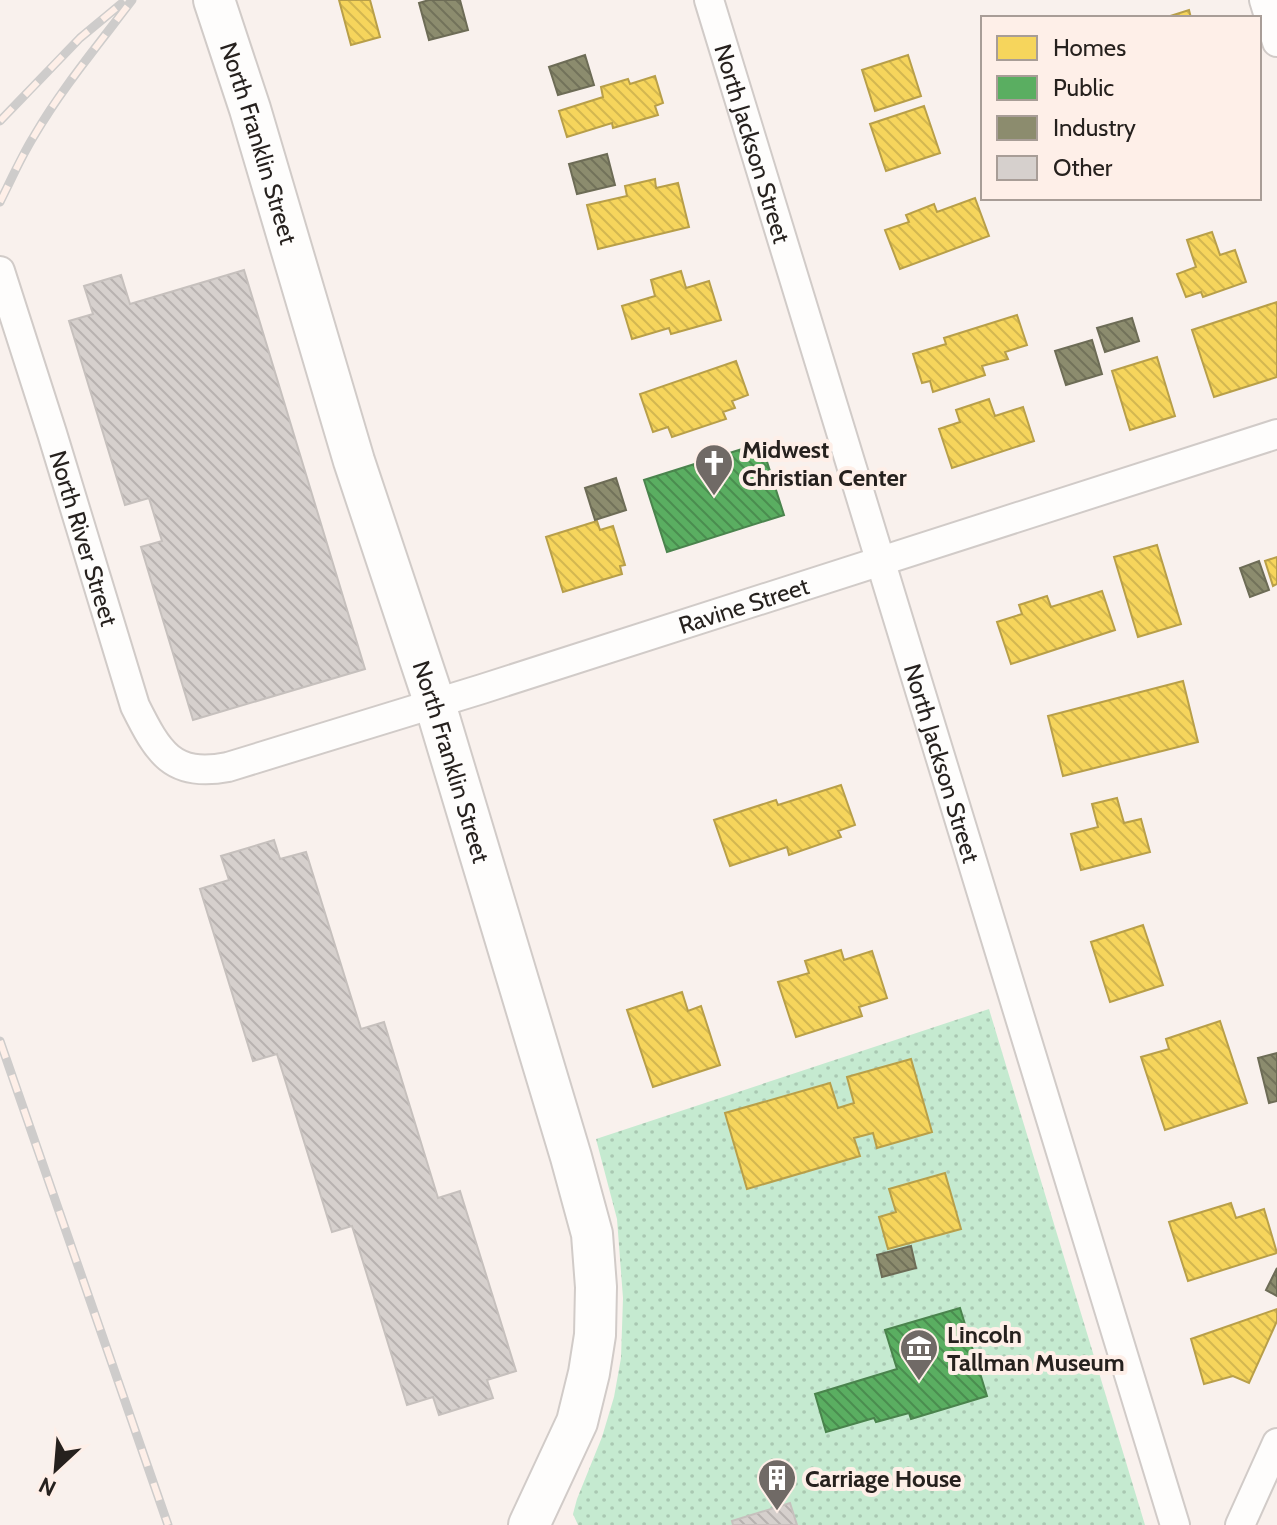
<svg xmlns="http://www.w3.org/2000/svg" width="1277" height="1525" font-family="Cabin,sans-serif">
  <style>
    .grass { fill: url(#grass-dots) }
    .homes { fill: url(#homes-back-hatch); stroke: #b89f49; stroke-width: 2 }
    .public { fill: url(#public-back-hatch); stroke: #4a844d; stroke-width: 2 }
    .industry { fill: url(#industry-back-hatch); stroke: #6d6c56; stroke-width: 2 }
    .building { fill: url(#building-back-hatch); stroke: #c6c0bd; stroke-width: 2 }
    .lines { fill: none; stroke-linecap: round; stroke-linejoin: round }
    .minor-casing { stroke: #d1cbc8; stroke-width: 32 }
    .secondary-casing { stroke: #d1cbc8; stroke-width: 44 }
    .minor { stroke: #fefdfc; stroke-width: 28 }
    .secondary { stroke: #fefdfc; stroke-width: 40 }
    .rail-casing { stroke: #cecccb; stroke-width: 9 }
    .rail { stroke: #feefe8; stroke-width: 6; stroke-dasharray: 18; stroke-linecap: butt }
    .labels { text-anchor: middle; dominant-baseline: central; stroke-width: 8; stroke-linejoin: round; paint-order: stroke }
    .street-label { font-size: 24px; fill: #26211e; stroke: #feefe8 }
    .poi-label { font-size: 24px; font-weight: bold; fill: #26211e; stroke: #feefe8; text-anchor: start }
  </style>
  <defs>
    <pattern id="grass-dots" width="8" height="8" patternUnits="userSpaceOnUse" patternTransform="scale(2)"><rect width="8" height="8" fill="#c5ead0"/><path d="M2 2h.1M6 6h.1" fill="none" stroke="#a9c8b2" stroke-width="1.8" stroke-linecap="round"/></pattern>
    <pattern id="homes-back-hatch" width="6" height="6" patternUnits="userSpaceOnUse" patternTransform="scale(2)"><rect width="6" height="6" fill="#f6d55c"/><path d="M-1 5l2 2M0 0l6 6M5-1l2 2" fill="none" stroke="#d3b750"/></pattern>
    <pattern id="public-back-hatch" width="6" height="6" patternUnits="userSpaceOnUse" patternTransform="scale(2)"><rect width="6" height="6" fill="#5aae61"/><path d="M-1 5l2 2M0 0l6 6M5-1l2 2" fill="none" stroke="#4a8d4f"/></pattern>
    <pattern id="industry-back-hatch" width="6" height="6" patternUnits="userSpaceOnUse" patternTransform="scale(2)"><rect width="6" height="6" fill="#8c8c6e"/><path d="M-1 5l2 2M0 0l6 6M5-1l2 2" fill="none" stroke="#72725a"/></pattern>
    <pattern id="building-back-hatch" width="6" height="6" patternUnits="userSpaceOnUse" patternTransform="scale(2)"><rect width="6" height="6" fill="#d6d0cd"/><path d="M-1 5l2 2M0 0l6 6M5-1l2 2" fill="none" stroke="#b8b2b0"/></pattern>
  </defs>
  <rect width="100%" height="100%" fill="#f9f1ed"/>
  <path class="grass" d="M 989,1009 L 1145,1525 L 578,1525 L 573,1514 L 577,1499 L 602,1437 L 614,1397 L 621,1358 L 623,1298 L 617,1219 L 596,1139 Z"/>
  <path class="homes" d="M 339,0 L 370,0 L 380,37 L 351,45 Z
    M 1189,10 L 1191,18 L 1164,18 Z
    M 908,55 L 921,96 L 875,111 L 862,70 Z
    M 655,76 L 663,103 L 655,106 L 658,115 L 613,128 L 612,123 L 567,137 L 559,111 L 603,97 L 601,87 L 628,79 L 630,84 Z
    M 924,106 L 940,153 L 886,171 L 870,124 Z
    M 655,179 L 656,188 L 678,183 L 689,227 L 598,249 L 587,205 L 627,196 L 625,186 Z
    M 975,198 L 989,236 L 900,269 L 885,230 L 909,222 L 906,215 L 934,204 L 937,212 Z
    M 1212,232 L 1220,255 L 1235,250 L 1246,282 L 1203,297 L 1201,292 L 1186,297 L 1177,274 L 1196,267 L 1187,240 Z
    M 681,271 L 686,288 L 709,281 L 721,320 L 671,334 L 669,328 L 632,339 L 622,306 L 655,296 L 651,280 Z
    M 1277,302 L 1277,377 L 1214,397 L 1192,330 Z
    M 1017,315 L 1027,345 L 1005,352 L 1008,359 L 982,366 L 985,375 L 933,392 L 930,381 L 922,383 L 913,354 L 946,344 L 944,338 Z
    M 1157,357 L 1175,416 L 1130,430 L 1112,371 Z
    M 736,361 L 748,395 L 732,401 L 735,408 L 723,412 L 726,419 L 672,437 L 668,427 L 653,432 L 640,394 Z
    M 989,399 L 995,416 L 1023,407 L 1034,441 L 952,468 L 939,429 L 960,422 L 956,410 Z
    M 597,521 L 600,530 L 613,526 L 625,565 L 620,566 L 622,574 L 563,592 L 546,537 Z
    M 1157,545 L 1181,624 L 1138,637 L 1114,557 Z
    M 1277,557 L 1277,584 L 1273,586 L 1265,561 Z
    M 1102,591 L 1115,630 L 1011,664 L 997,622 L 1022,614 L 1019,605 L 1047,596 L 1051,607 Z
    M 1183,681 L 1198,742 L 1063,776 L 1048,716 Z
    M 841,785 L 855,825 L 838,831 L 841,837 L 789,855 L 787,847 L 730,866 L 714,820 L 776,800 L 778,805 Z
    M 1117,798 L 1124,823 L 1141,819 L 1150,852 L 1081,870 L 1071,834 L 1098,827 L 1092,804 Z
    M 1143,925 L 1163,985 L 1110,1002 L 1091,942 Z
    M 841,950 L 844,960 L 872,951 L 887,998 L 859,1007 L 862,1016 L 796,1037 L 778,982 L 809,973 L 805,961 Z
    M 682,992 L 688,1011 L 701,1006 L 720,1065 L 653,1087 L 627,1010 Z
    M 1220,1021 L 1247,1103 L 1165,1130 L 1141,1057 L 1169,1049 L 1166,1039 Z
    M 911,1059 L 932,1132 L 877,1148 L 873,1133 L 854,1138 L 860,1156 L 747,1189 L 725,1113 L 830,1083 L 838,1108 L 854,1103 L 847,1077 Z
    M 945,1173 L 961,1229 L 888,1249 L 879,1217 L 896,1212 L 889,1189 Z
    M 1231,1203 L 1236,1218 L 1264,1209 L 1277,1253 L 1188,1281 L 1169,1222 Z
    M 1277,1309 L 1277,1321 L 1249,1383 L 1233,1376 L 1204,1384 L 1191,1339 Z"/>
  <path class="public" d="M 761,443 L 784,515 L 667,552 L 644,480 Z
    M 960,1308 L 987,1396 L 911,1419 L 909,1413 L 876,1422 L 874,1418 L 826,1432 L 815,1394 L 897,1369 L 885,1330 Z"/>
  <path class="industry" d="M 429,0 L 460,0 L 468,30 L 429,40 L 419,3 Z
    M 585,55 L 594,85 L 558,95 L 549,67 Z
    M 607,154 L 615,185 L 577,194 L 569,164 Z
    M 1132,318 L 1139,341 L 1105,352 L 1097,328 Z
    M 1092,340 L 1102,374 L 1066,385 L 1055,351 Z
    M 616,478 L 626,510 L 595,520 L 585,488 Z
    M 1259,561 L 1269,590 L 1250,597 L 1240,568 Z
    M 1277,1053 L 1277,1101 L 1269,1103 L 1258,1058 Z
    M 911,1246 L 916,1268 L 882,1277 L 877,1255 Z
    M 1277,1268 L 1277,1296 L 1266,1290 Z"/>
  <path class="building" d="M 244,270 L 365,669 L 193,720 L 141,547 L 162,541 L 149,498 L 125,505 L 69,321 L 93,314 L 84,286 L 121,275 L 130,304 Z
    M 274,840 L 280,859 L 306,852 L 361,1029 L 384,1022 L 438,1198 L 460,1191 L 516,1371 L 487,1380 L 493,1398 L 439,1415 L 433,1397 L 407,1405 L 352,1226 L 332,1232 L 277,1054 L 253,1061 L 200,889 L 229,880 L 221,856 Z
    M 790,1503 L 797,1525 L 733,1525 L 732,1521 Z"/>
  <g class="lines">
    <defs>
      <g id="minor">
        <path id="s1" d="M 709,0 L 1175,1525"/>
        <path d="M 1264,0 L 1277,42"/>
        <path id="s2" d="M 0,271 L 52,433 L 135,706 C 158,752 172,778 228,767 L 482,689 L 1277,434"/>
        <path d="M 1240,1525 L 1277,1443"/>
      </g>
      <g id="secondary">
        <path id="s3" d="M 214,0 L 250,109 L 354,461 L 435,704 L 571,1157 L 592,1234 L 596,1287 L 595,1335 L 589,1373 L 577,1422 L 529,1525"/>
      </g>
    </defs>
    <use href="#minor" class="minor-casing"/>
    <use href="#secondary" class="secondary-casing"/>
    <use href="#minor" class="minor"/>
    <use href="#secondary" class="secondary"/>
    <defs>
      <path id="rail" d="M 0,121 L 80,38 L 121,4
        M 0,202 C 11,180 21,157 34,136 C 62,88 99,44 132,0
        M 0,1041 L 168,1525"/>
    </defs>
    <use href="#rail" class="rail-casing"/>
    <use href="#rail" class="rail"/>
  </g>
  <defs>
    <symbol id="church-pin" viewBox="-11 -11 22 30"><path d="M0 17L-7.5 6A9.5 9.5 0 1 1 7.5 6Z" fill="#706a66" stroke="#feefe8"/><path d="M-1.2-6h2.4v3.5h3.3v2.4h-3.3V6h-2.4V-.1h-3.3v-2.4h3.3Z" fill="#fff"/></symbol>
    <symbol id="museum-pin" viewBox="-11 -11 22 30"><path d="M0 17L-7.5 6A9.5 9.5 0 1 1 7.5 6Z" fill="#706a66" stroke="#feefe8"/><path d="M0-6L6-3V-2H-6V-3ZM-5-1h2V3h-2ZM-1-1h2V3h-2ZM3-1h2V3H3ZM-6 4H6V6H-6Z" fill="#fff"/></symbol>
    <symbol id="building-pin" viewBox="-11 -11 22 30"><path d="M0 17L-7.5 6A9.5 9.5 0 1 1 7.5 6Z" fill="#706a66" stroke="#feefe8"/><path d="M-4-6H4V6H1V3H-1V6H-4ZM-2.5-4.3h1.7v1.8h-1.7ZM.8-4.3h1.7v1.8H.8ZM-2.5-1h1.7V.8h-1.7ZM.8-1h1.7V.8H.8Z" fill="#fff"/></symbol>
  </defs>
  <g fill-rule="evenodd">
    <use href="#church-pin" x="692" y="441" width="44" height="60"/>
    <use href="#museum-pin" x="897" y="1326" width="44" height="60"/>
    <use href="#building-pin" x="755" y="1456" width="44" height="60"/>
  </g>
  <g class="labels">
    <g class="street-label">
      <text stroke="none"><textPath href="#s3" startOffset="150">North Franklin Street</textPath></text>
      <text stroke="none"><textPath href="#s1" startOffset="150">North Jackson Street</textPath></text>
      <text stroke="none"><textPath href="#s2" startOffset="280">North River Street</textPath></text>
      <text stroke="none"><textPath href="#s2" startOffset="1120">Ravine Street</textPath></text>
      <text stroke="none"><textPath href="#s3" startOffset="798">North Franklin Street</textPath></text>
      <text stroke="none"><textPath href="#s1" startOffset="798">North Jackson Street</textPath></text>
    </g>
    <g class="poi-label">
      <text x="742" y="449">Midwest<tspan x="742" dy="28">Christian Center</tspan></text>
      <text x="947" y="1334">Lincoln<tspan x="947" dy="28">Tallman Museum</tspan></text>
      <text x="805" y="1478">Carriage House</text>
    </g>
  </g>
  <rect x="981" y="16" width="280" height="184" fill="#feefe8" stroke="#a89d97" stroke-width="2"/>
  <rect x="997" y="36" width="40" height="24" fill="#f6d55c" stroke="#a89d97" stroke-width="2"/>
  <text x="1053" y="56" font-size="24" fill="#26211e">Homes</text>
  <rect x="997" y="76" width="40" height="24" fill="#5aae61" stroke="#a89d97" stroke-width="2"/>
  <text x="1053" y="96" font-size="24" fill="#26211e">Public</text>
  <rect x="997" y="116" width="40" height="24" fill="#8c8c6e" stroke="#a89d97" stroke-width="2"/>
  <text x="1053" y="136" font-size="24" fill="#26211e">Industry</text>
  <rect x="997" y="156" width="40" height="24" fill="#d6d0cd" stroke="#a89d97" stroke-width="2"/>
  <text x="1053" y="176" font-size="24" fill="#26211e">Other</text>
  <g transform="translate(56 1469) rotate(206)" stroke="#feefe8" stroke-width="6" paint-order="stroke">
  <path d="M0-6L14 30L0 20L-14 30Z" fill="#26211e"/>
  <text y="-12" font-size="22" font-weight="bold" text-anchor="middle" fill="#26211e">N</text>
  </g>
</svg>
